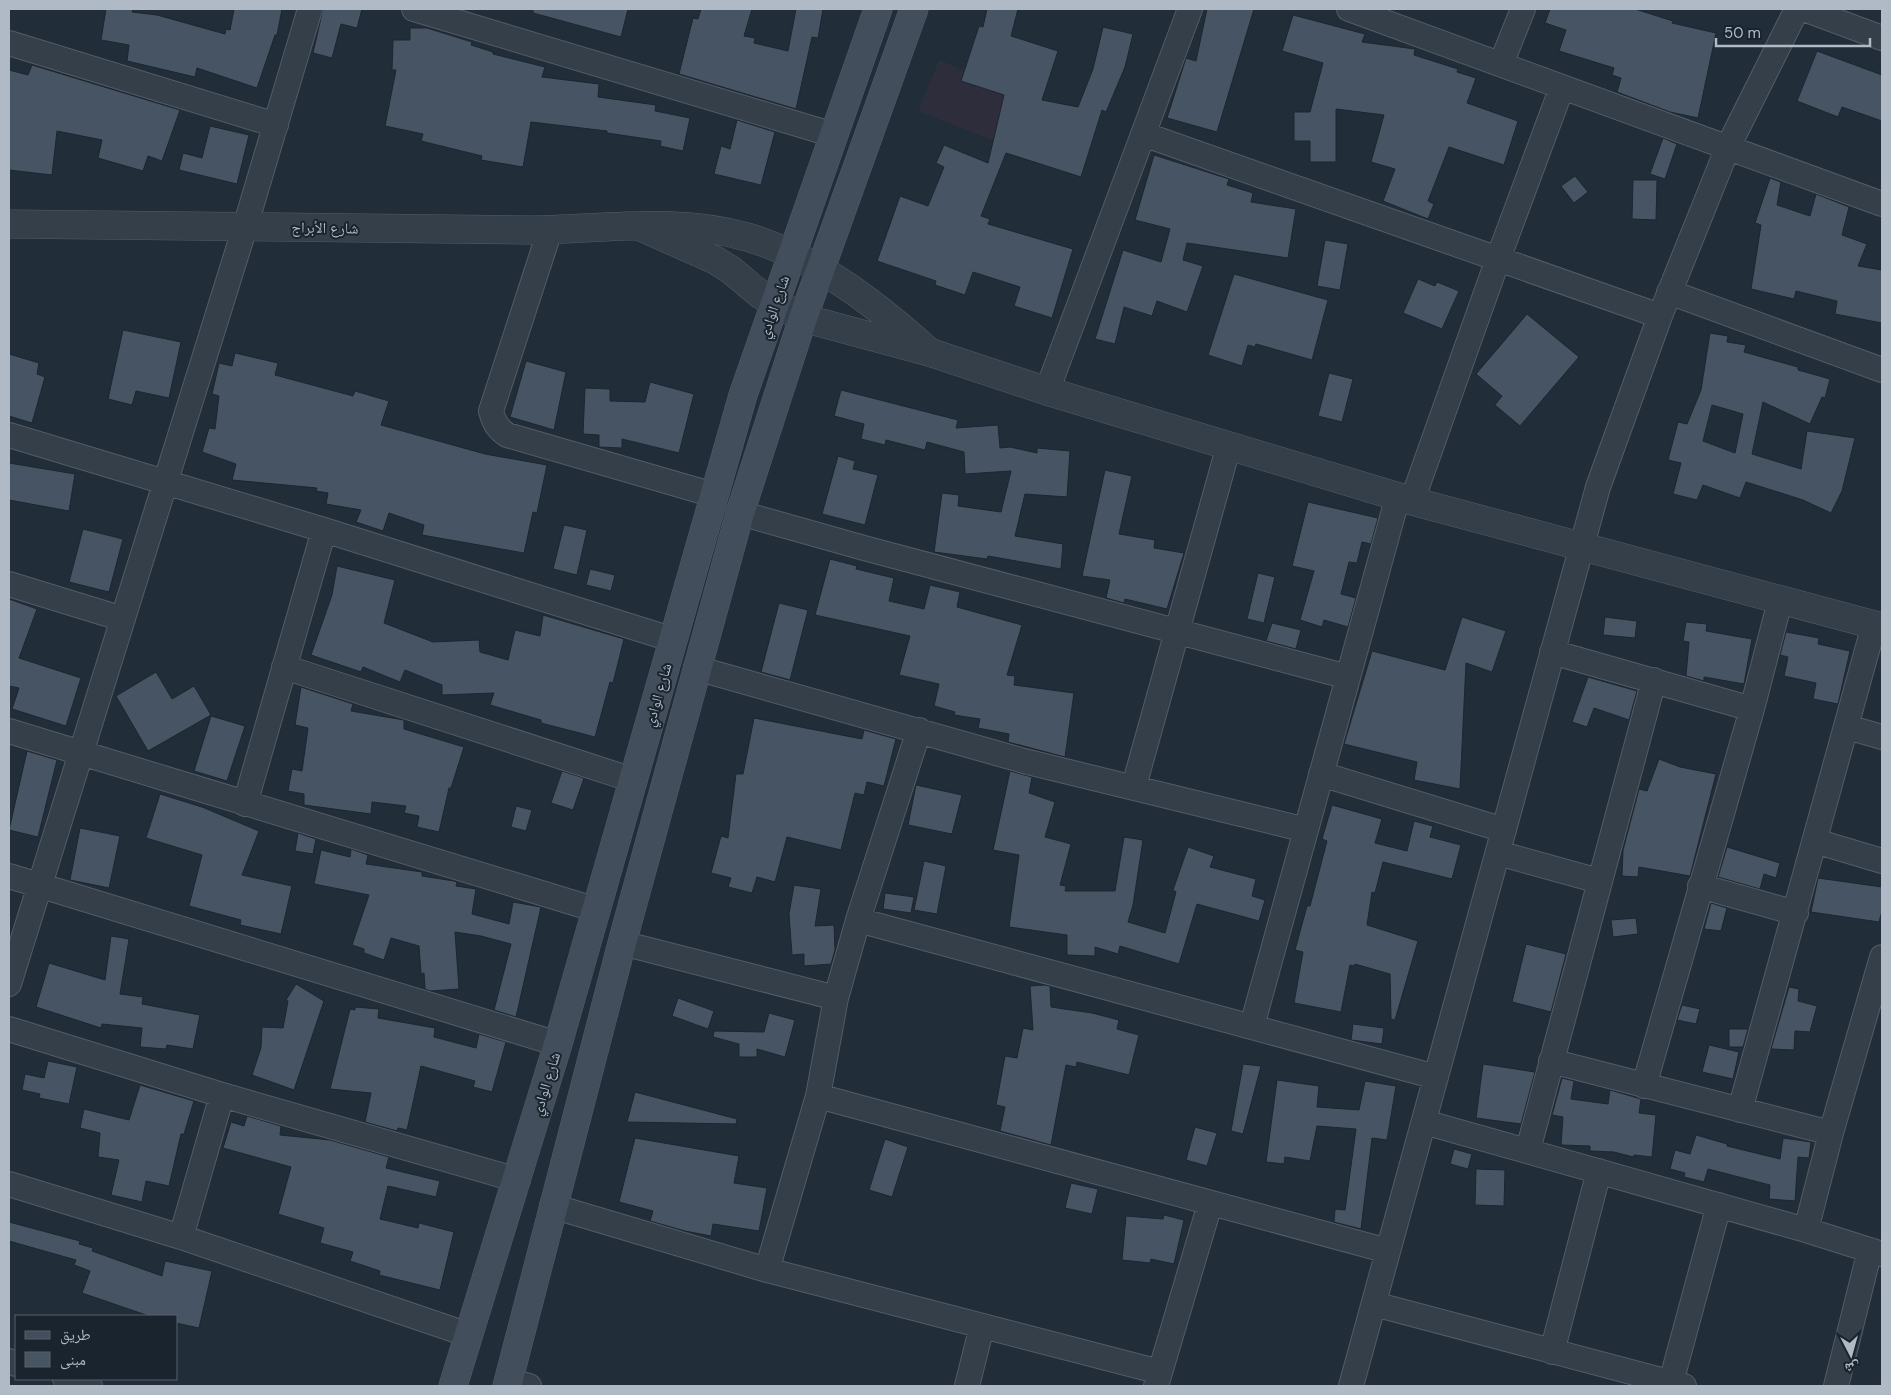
<svg xmlns="http://www.w3.org/2000/svg" width="1891" height="1395" font-family="'DM Sans','Noto Naskh Arabic',sans-serif">
  <style>
    .medical { fill: #2e2d3b }
    .building { fill: #475463; stroke: #1c2630; fill-rule: evenodd }
    .lines { fill: none; stroke-linecap: round; stroke-linejoin: round }
    .minor-casing { stroke: #535c67; stroke-width: 26 }
    .tertiary-casing { stroke: #535c67; stroke-width: 29 }
    .secondary-casing { stroke: #535c67; stroke-width: 29 }
    .minor { stroke: #353f49; stroke-width: 24 }
    .tertiary { stroke: #353f49; stroke-width: 28 }
    .secondary { stroke: #434e5c; stroke-width: 28 }
    .labels { text-anchor: middle; dominant-baseline: central; stroke-width: 4; stroke-linejoin: round; paint-order: stroke }
    .street-label { font-size: 15px; fill: #b0b9c6; stroke: #1a242e }
  </style>
  <rect width="100%" height="100%" fill="#212d39"/>
  <path class="medical" d="M 939,60 L 1029,96 L 1009,147 L 918,111 Z"/>
  <path class="building" d="M 106,9 L 133,9 L 132,12 L 157,15 L 225,34 L 226,29 L 230,30 L 234,9 L 282,9 L 277,35 L 275,35 L 257,88 L 197,68 L 195,77 L 127,61 L 129,45 L 101,40 Z
    M 323,9 L 362,9 L 357,28 L 341,24 L 332,58 L 313,53 Z
    M 533,9 L 628,9 L 621,37 L 533,13 Z
    M 701,9 L 752,9 L 744,36 L 755,38 L 754,43 L 788,51 L 796,9 L 823,9 L 818,38 L 812,37 L 796,109 L 679,74 L 693,18 L 698,19 Z
    M 987,9 L 1018,9 L 1011,36 L 1058,51 L 1042,100 L 1078,107 L 1093,69 L 1103,27 L 1133,34 L 1125,67 L 1106,112 L 1102,110 L 1081,177 L 1006,153 L 981,216 L 990,219 L 988,224 L 1073,249 L 1052,318 L 1014,306 L 1020,287 L 973,272 L 965,295 L 935,285 L 936,281 L 877,261 L 900,196 L 928,206 L 944,167 L 936,163 L 944,145 L 988,163 L 1004,95 L 961,81 L 979,26 L 983,27 Z
    M 1207,9 L 1254,9 L 1217,132 L 1167,118 L 1186,58 L 1196,61 Z
    M 1550,9 L 1635,9 L 1673,21 L 1672,23 L 1716,33 L 1698,118 L 1670,112 L 1617,92 L 1621,78 L 1612,75 L 1614,68 L 1559,51 L 1566,30 L 1545,23 Z
    M 1293,15 L 1365,34 L 1362,42 L 1415,49 L 1414,55 L 1458,69 L 1457,72 L 1476,78 L 1467,103 L 1518,121 L 1504,165 L 1449,147 L 1428,201 L 1434,204 L 1428,219 L 1383,201 L 1395,169 L 1371,162 L 1384,115 L 1336,109 L 1336,162 L 1310,162 L 1310,141 L 1294,141 L 1294,112 L 1310,112 L 1323,63 L 1282,51 Z
    M 410,28 L 427,28 L 472,42 L 471,45 L 493,52 L 493,54 L 545,67 L 542,77 L 599,84 L 598,97 L 656,105 L 655,111 L 690,118 L 683,151 L 660,146 L 661,141 L 607,133 L 607,131 L 531,122 L 523,167 L 481,160 L 482,156 L 421,141 L 423,134 L 385,126 L 396,70 L 392,70 L 393,40 L 410,40 Z
    M 1817,51 L 1882,75 L 1882,121 L 1842,107 L 1838,117 L 1797,101 Z
    M 32,65 L 180,110 L 162,161 L 148,156 L 143,171 L 98,158 L 102,140 L 57,131 L 52,175 L 9,170 L 9,70 L 28,75 Z
    M 737,120 L 775,132 L 761,185 L 714,174 L 721,146 L 730,149 Z
    M 210,126 L 249,135 L 237,184 L 179,170 L 183,153 L 202,158 Z
    M 1663,138 L 1677,144 L 1665,179 L 1650,174 Z
    M 1154,155 L 1229,179 L 1227,185 L 1253,193 L 1251,202 L 1296,209 L 1288,258 L 1187,243 L 1183,260 L 1203,266 L 1187,312 L 1157,301 L 1152,316 L 1124,307 L 1115,344 L 1095,339 L 1123,250 L 1161,262 L 1170,229 L 1135,220 Z
    M 1575,176 L 1588,192 L 1574,203 L 1561,186 Z
    M 1770,178 L 1781,182 L 1777,205 L 1810,216 L 1816,194 L 1849,207 L 1842,235 L 1867,244 L 1858,266 L 1882,270 L 1882,323 L 1835,314 L 1837,301 L 1796,291 L 1794,299 L 1751,289 L 1761,225 L 1755,223 Z
    M 1633,180 L 1657,180 L 1656,220 L 1632,219 Z
    M 1325,240 L 1348,244 L 1340,290 L 1317,286 Z
    M 1234,274 L 1328,300 L 1312,360 L 1256,344 L 1255,347 L 1248,345 L 1242,366 L 1208,355 Z
    M 1418,279 L 1435,286 L 1437,282 L 1459,291 L 1442,329 L 1403,313 Z
    M 1527,314 L 1579,357 L 1520,426 L 1495,405 L 1502,396 L 1476,374 Z
    M 123,330 L 181,342 L 169,398 L 136,391 L 132,405 L 108,399 Z
    M 1710,333 L 1728,336 L 1727,342 L 1746,345 L 1744,352 L 1798,367 L 1798,370 L 1830,379 L 1825,398 L 1822,397 L 1810,424 L 1763,402 L 1752,454 L 1801,469 L 1807,431 L 1855,438 L 1842,491 L 1831,513 L 1803,500 L 1746,482 L 1740,498 L 1703,485 L 1697,500 L 1673,494 L 1681,463 L 1668,460 L 1678,422 L 1687,424 L 1701,390 ZM 1712,405 L 1743,414 L 1735,453 L 1703,441 Z
    M 235,353 L 278,363 L 275,375 L 353,396 L 355,391 L 389,401 L 381,425 L 485,454 L 547,465 L 537,513 L 533,512 L 524,553 L 422,535 L 424,525 L 389,513 L 383,531 L 356,522 L 361,510 L 326,504 L 328,493 L 316,491 L 317,488 L 232,480 L 236,464 L 202,452 L 209,428 L 215,429 L 219,396 L 212,394 L 219,363 L 232,366 Z
    M 9,354 L 39,363 L 37,374 L 45,377 L 32,423 L 9,416 Z
    M 526,361 L 566,372 L 554,430 L 510,417 Z
    M 1329,373 L 1353,379 L 1342,422 L 1318,416 Z
    M 650,382 L 694,394 L 679,453 L 622,439 L 622,448 L 599,447 L 599,435 L 583,434 L 585,388 L 610,389 L 610,401 L 645,402 Z
    M 841,390 L 958,420 L 956,428 L 998,425 L 1000,448 L 1010,447 L 1037,453 L 1037,448 L 1070,451 L 1067,497 L 1025,494 L 1015,536 L 1063,544 L 1061,569 L 988,556 L 987,559 L 934,552 L 942,493 L 959,495 L 958,506 L 1001,512 L 1011,471 L 965,474 L 964,452 L 927,442 L 925,450 L 886,440 L 885,445 L 861,439 L 864,424 L 834,416 Z
    M 838,456 L 855,461 L 853,469 L 878,475 L 865,525 L 822,514 Z
    M 9,463 L 75,474 L 69,511 L 9,500 Z
    M 1105,470 L 1132,476 L 1119,534 L 1155,540 L 1154,548 L 1184,553 L 1167,609 L 1125,599 L 1124,603 L 1106,598 L 1110,580 L 1082,576 Z
    M 1308,502 L 1378,518 L 1371,544 L 1362,542 L 1357,563 L 1349,562 L 1341,594 L 1356,598 L 1348,627 L 1324,620 L 1322,627 L 1300,620 L 1314,571 L 1292,566 Z
    M 564,525 L 587,530 L 577,575 L 553,569 Z
    M 83,529 L 123,539 L 109,592 L 69,582 Z
    M 830,559 L 857,566 L 856,569 L 894,578 L 889,601 L 924,609 L 930,585 L 960,592 L 957,607 L 1022,625 L 1007,675 L 1015,676 L 1014,685 L 1074,693 L 1065,757 L 1008,742 L 1009,734 L 978,728 L 980,719 L 954,715 L 955,712 L 934,706 L 939,684 L 899,675 L 910,636 L 815,615 Z
    M 337,566 L 395,580 L 384,623 L 433,642 L 479,640 L 480,652 L 508,660 L 515,630 L 540,636 L 543,615 L 624,639 L 613,683 L 610,682 L 595,737 L 541,723 L 541,720 L 490,705 L 494,693 L 442,695 L 442,685 L 405,670 L 400,682 L 363,667 L 361,672 L 311,655 L 332,595 Z
    M 590,569 L 615,575 L 611,591 L 586,585 Z
    M 1258,573 L 1275,577 L 1264,623 L 1247,619 Z
    M 9,599 L 37,609 L 19,658 L 81,678 L 66,726 L 12,709 L 19,688 L 9,686 Z
    M 779,603 L 808,610 L 790,680 L 761,672 Z
    M 1462,617 L 1506,631 L 1492,672 L 1466,663 L 1460,789 L 1414,780 L 1417,762 L 1344,744 L 1372,651 L 1445,670 Z
    M 1605,617 L 1637,621 L 1635,638 L 1603,635 Z
    M 1686,622 L 1707,624 L 1706,631 L 1752,639 L 1744,684 L 1704,677 L 1704,681 L 1686,676 L 1689,642 L 1683,641 Z
    M 1272,623 L 1301,630 L 1296,649 L 1266,641 Z
    M 1786,632 L 1819,638 L 1818,644 L 1850,651 L 1838,704 L 1813,699 L 1816,683 L 1784,676 L 1788,657 L 1780,655 Z
    M 156,672 L 172,699 L 194,686 L 211,715 L 148,751 L 116,696 Z
    M 1588,677 L 1637,691 L 1629,720 L 1594,708 L 1587,727 L 1572,722 Z
    M 301,687 L 353,704 L 351,711 L 404,720 L 404,729 L 464,747 L 451,788 L 449,788 L 439,832 L 417,827 L 419,816 L 404,813 L 406,806 L 372,802 L 371,814 L 304,805 L 304,794 L 288,791 L 292,769 L 302,771 L 308,728 L 295,725 Z
    M 211,716 L 245,726 L 227,781 L 194,771 Z
    M 754,718 L 862,739 L 864,730 L 896,739 L 884,786 L 867,782 L 864,795 L 855,793 L 841,850 L 787,837 L 775,882 L 757,877 L 752,893 L 728,887 L 731,878 L 711,873 L 721,836 L 728,838 L 736,774 L 743,774 Z
    M 27,751 L 57,760 L 38,837 L 9,830 Z
    M 1659,759 L 1680,767 L 1716,774 L 1690,876 L 1639,867 L 1638,877 L 1622,876 L 1623,850 L 1639,789 L 1647,791 Z
    M 562,771 L 584,778 L 573,810 L 551,803 Z
    M 1010,771 L 1032,777 L 1029,793 L 1055,802 L 1045,837 L 1071,844 L 1060,885 L 1066,886 L 1065,891 L 1115,891 L 1124,837 L 1143,840 L 1133,905 L 1128,922 L 1165,933 L 1176,892 L 1173,890 L 1188,847 L 1214,856 L 1210,867 L 1256,879 L 1252,896 L 1265,900 L 1259,921 L 1197,904 L 1179,964 L 1120,946 L 1118,954 L 1095,947 L 1095,956 L 1067,955 L 1067,935 L 1009,927 L 1019,855 L 993,850 Z
    M 916,785 L 962,795 L 952,834 L 908,825 Z
    M 160,794 L 202,807 L 259,831 L 242,875 L 292,886 L 281,934 L 240,925 L 241,920 L 189,906 L 202,855 L 146,838 Z
    M 1332,805 L 1382,819 L 1375,843 L 1407,851 L 1414,821 L 1433,826 L 1430,837 L 1461,845 L 1452,879 L 1383,862 L 1375,893 L 1372,892 L 1367,925 L 1418,941 L 1395,1020 L 1391,1019 L 1390,974 L 1355,964 L 1354,966 L 1350,965 L 1341,1012 L 1294,1003 L 1303,952 L 1295,950 L 1307,906 L 1310,906 L 1327,841 L 1322,839 Z
    M 516,806 L 532,810 L 526,831 L 511,827 Z
    M 80,828 L 120,836 L 109,888 L 70,880 Z
    M 298,833 L 316,839 L 313,854 L 295,851 Z
    M 1727,847 L 1780,863 L 1776,878 L 1764,874 L 1760,889 L 1718,877 Z
    M 351,849 L 368,855 L 366,864 L 422,872 L 422,876 L 454,881 L 457,882 L 456,886 L 476,889 L 472,914 L 509,924 L 513,902 L 541,907 L 516,1017 L 494,1010 L 511,944 L 481,936 L 455,932 L 459,989 L 430,991 L 425,989 L 424,973 L 421,974 L 419,946 L 391,938 L 384,960 L 364,953 L 364,949 L 352,945 L 369,895 L 314,884 L 321,850 L 350,857 Z
    M 924,861 L 946,866 L 937,914 L 914,910 Z
    M 1818,878 L 1882,887 L 1882,911 L 1879,922 L 1811,912 Z
    M 794,885 L 821,889 L 815,926 L 834,925 L 835,950 L 831,964 L 804,966 L 804,954 L 792,955 L 789,914 Z
    M 885,893 L 914,897 L 911,913 L 883,909 Z
    M 1711,903 L 1727,908 L 1721,931 L 1704,929 Z
    M 1636,918 L 1638,934 L 1613,937 L 1611,920 Z
    M 111,936 L 129,939 L 120,994 L 143,997 L 142,1004 L 200,1015 L 193,1049 L 167,1045 L 166,1049 L 140,1047 L 142,1028 L 102,1024 L 101,1028 L 36,1007 L 49,963 L 105,980 Z
    M 1526,944 L 1566,954 L 1551,1012 L 1512,1002 Z
    M 296,984 L 324,1001 L 294,1090 L 252,1075 L 261,1048 L 262,1027 L 283,1028 L 288,1001 L 286,1000 Z
    M 1045,985 L 1050,986 L 1051,1007 L 1092,1013 L 1119,1020 L 1117,1029 L 1139,1035 L 1129,1075 L 1077,1062 L 1076,1067 L 1066,1065 L 1051,1145 L 1000,1131 L 1005,1107 L 996,1105 L 1005,1056 L 1017,1058 L 1023,1028 L 1033,1030 L 1030,986 Z
    M 1789,987 L 1799,989 L 1798,1001 L 1817,1006 L 1810,1032 L 1795,1031 L 1794,1050 L 1771,1049 Z
    M 678,998 L 714,1011 L 708,1029 L 672,1016 Z
    M 1682,1005 L 1700,1009 L 1696,1024 L 1677,1020 Z
    M 355,1007 L 379,1009 L 378,1018 L 435,1028 L 434,1037 L 476,1048 L 479,1034 L 506,1042 L 492,1092 L 473,1087 L 475,1081 L 421,1066 L 407,1130 L 398,1128 L 397,1131 L 365,1122 L 371,1093 L 330,1089 L 350,1009 L 355,1010 Z
    M 769,1013 L 795,1020 L 785,1057 L 757,1049 L 757,1057 L 739,1057 L 739,1044 L 713,1037 L 714,1031 L 764,1032 Z
    M 1353,1024 L 1384,1028 L 1382,1044 L 1351,1040 Z
    M 1729,1029 L 1748,1029 L 1743,1047 L 1729,1047 Z
    M 1709,1045 L 1739,1052 L 1733,1079 L 1702,1072 Z
    M 48,1061 L 77,1067 L 69,1104 L 39,1098 L 40,1094 L 22,1090 L 25,1074 L 44,1078 Z
    M 1243,1064 L 1261,1066 L 1243,1134 L 1231,1131 Z
    M 1483,1064 L 1535,1072 L 1521,1124 L 1476,1118 Z
    M 1562,1078 L 1574,1081 L 1571,1099 L 1608,1104 L 1610,1090 L 1641,1099 L 1639,1113 L 1656,1115 L 1652,1157 L 1634,1155 L 1633,1157 L 1614,1152 L 1590,1151 L 1590,1146 L 1561,1145 L 1563,1117 L 1552,1115 Z
    M 1277,1080 L 1319,1086 L 1317,1107 L 1359,1110 L 1365,1081 L 1396,1086 L 1387,1140 L 1372,1138 L 1361,1229 L 1334,1222 L 1335,1209 L 1345,1210 L 1356,1129 L 1317,1126 L 1310,1161 L 1285,1157 L 1284,1164 L 1266,1162 Z
    M 140,1085 L 194,1101 L 184,1134 L 181,1134 L 169,1186 L 146,1181 L 142,1202 L 111,1195 L 119,1160 L 98,1157 L 100,1133 L 80,1128 L 84,1109 L 129,1120 Z
    M 635,1092 L 737,1119 L 736,1124 L 627,1122 Z
    M 247,1116 L 281,1126 L 280,1135 L 330,1140 L 389,1157 L 386,1168 L 440,1181 L 436,1197 L 388,1186 L 380,1219 L 418,1228 L 419,1223 L 454,1232 L 440,1290 L 379,1275 L 380,1271 L 350,1261 L 353,1252 L 320,1243 L 324,1228 L 278,1214 L 291,1167 L 223,1148 L 231,1122 L 244,1126 Z
    M 1195,1127 L 1217,1133 L 1207,1166 L 1186,1160 Z
    M 1696,1135 L 1727,1144 L 1727,1146 L 1780,1159 L 1783,1138 L 1811,1142 L 1809,1158 L 1798,1157 L 1795,1201 L 1769,1199 L 1770,1185 L 1708,1169 L 1704,1182 L 1684,1177 L 1685,1173 L 1670,1169 L 1675,1150 L 1690,1154 Z
    M 635,1138 L 739,1156 L 734,1183 L 767,1188 L 759,1231 L 713,1224 L 711,1236 L 685,1231 L 650,1221 L 653,1211 L 619,1202 Z
    M 885,1139 L 908,1147 L 892,1197 L 869,1190 Z
    M 1454,1149 L 1472,1154 L 1468,1169 L 1450,1164 Z
    M 1476,1169 L 1505,1170 L 1504,1206 L 1475,1205 Z
    M 1071,1183 L 1098,1189 L 1092,1214 L 1065,1208 Z
    M 1164,1215 L 1184,1220 L 1174,1264 L 1151,1259 L 1150,1263 L 1122,1260 L 1126,1216 L 1163,1219 Z
    M 9,1222 L 80,1241 L 79,1244 L 93,1248 L 92,1251 L 162,1276 L 165,1261 L 212,1271 L 199,1328 L 176,1323 L 176,1316 L 149,1316 L 82,1293 L 90,1271 L 74,1265 L 76,1260 L 9,1241 Z"/>
  <g class="lines">
    <defs>
      <path id="minor" d="M 414,9 L 834,135
        M 1349,9 L 1882,204
        M 1804,9 L 1882,38
        M 9,43 L 276,125
        M 1501,64 L 1523,9
        M 1143,134 L 1660,316
        M 550,230 L 491,411 C 494,422 497,428 507,435 L 714,495
        M 1669,292 L 1882,370
        M 1047,391 L 1190,9
        M 9,435 L 324,530 L 674,640
        M 1412,501 L 1498,259 L 1562,87
        M 740,513 L 864,548 L 1348,677
        M 9,584 L 123,619
        M 1552,652 L 1752,709
        M 284,667 L 633,780
        M 696,668 L 1024,761 L 1306,830
        M 1847,727 L 1882,737
        M 9,731 L 597,910
        M 1321,774 L 1504,830
        M 1134,786 L 1229,445
        M 245,804 L 324,530
        M 1815,841 L 1882,861
        M 1498,853 L 1599,881
        M 9,876 L 558,1044
        M 1700,886 L 1796,913
        M 858,920 L 1436,1077
        M 622,943 L 836,998
        M 9,984 L 245,227 L 310,9
        M 1252,1026 L 1398,496
        M 9,1029 L 222,1095 L 518,1180
        M 1551,1061 L 1831,1133
        M 1644,1086 L 1752,709 L 1780,601
        M 818,1096 L 1388,1251
        M 1740,1110 L 1874,625
        M 1424,1122 L 1806,1230 L 1882,1254
        M 1528,1150 L 1654,680
        M 9,1184 L 181,1237 L 469,1335
        M 552,1206 L 767,1270 L 1160,1372
        M 1806,1230 L 1831,1133 L 1882,957
        M 181,1237 L 222,1095
        M 767,1270 L 818,1096 L 836,998 L 858,920 L 919,730
        M 1374,1304 L 1684,1386
        M 1552,1352 L 1599,1171
        M 9,1361 L 16,1364
        M 65,1379 L 90,1386
        M 508,1380 L 529,1386
        M 967,1386 L 982,1326
        M 1156,1386 L 1210,1204
        M 1351,1386 L 1598,487 L 1660,316 L 1728,147 L 1797,9
        M 1670,1386 L 1719,1205
        M 1836,1386 L 1870,1250"/>
      <path id="tertiary" d="M 9,224 C 181,226 354,228 527,230 C 599,230 676,216 747,237 C 815,257 876,304 928,351
        M 641,227 L 715,260 L 731,270 L 761,295 L 803,318 L 929,352 L 1047,391 L 1412,501 L 1882,627"/>
      <path id="secondary" d="M 453,1386 L 558,1044 L 743,395 L 878,9
        M 507,1386 L 622,943 L 740,513 L 803,318 L 914,9"/>
    </defs>
    <use href="#minor" class="minor-casing"/>
    <use href="#tertiary" class="tertiary-casing"/>
    <use href="#secondary" class="secondary-casing"/>
    <use href="#minor" class="minor"/>
    <use href="#tertiary" class="tertiary"/>
    <use href="#secondary" class="secondary"/>
  </g>
  <g class="labels">
    <g class="street-label">
      <text transform="translate(325 228) rotate(1)">شارع الأبراج</text>
      <text transform="translate(774 307) rotate(-71)">شارع الوادي</text>
      <text transform="translate(658 695) rotate(-74)">شارع الوادي</text>
      <text transform="translate(546 1084) rotate(-73)">شارع الوادي</text>
    </g>
  </g>
  <rect width="1891" height="1395" fill="none" stroke="#b0b9c6" stroke-width="20"/>
  <rect x="15" y="1315" width="162" height="65" fill="#1a242e" stroke="#56606b"/>
  <rect x="25" y="1331" width="25" height="8" fill="#434e5c" stroke="#56606b"/>
  <text x="60" y="1340" font-size="15" fill="#b0b9c6">طريق</text>
  <rect x="25" y="1352" width="25" height="15" fill="#475463" stroke="#56606b"/>
  <text x="60" y="1365" font-size="15" fill="#b0b9c6">مبنى</text>
  <g transform="translate(1851 1355) rotate(174)" stroke="#1a242e" stroke-width="4" paint-order="stroke">
  <path d="M0-4L9 19L0 12L-9 19Z" fill="#b0b9c6"/>
  <text y="-8" font-size="14" font-weight="bold" text-anchor="middle" fill="#b0b9c6">ش</text>
  </g>
  <path d="M1716 38v8h154v-8" fill="none" stroke="#b0b9c6" stroke-width="2.5"/>
  <text x="1724" y="38" font-size="15" fill="#b0b9c6" stroke="#1a242e" stroke-width="4" paint-order="stroke">50 m</text>
</svg>
